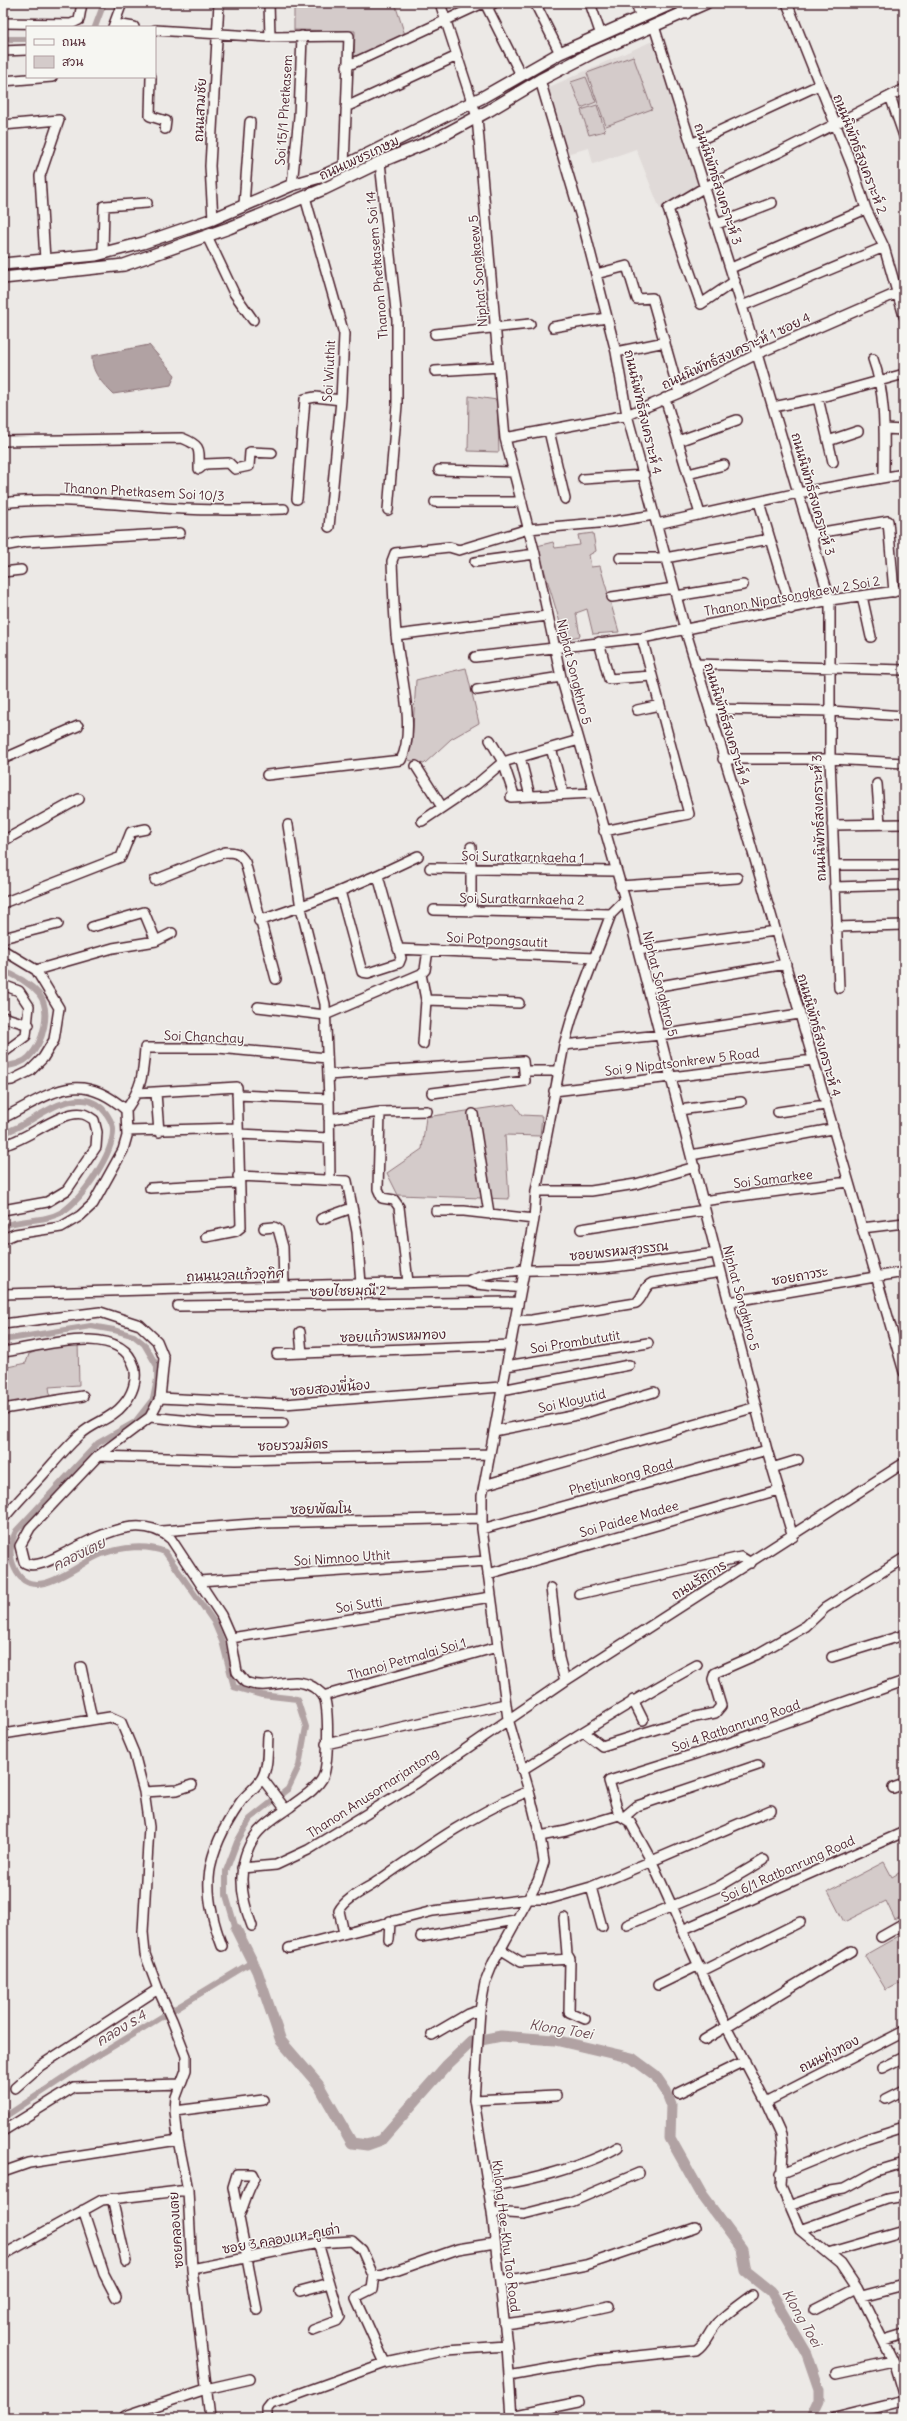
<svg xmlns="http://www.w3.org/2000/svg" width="907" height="2421" font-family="Delius,'Playpen Sans Thai',sans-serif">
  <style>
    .built { fill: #e0dad8 }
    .green { fill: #d4cbca; stroke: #8f757a }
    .water { fill: #b1a2a3; stroke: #886e73 }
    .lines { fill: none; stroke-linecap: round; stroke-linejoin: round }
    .canal { stroke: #b1a2a3; stroke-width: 6 }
    .river { stroke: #b1a2a3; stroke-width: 11 }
    .minor-casing { stroke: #4a1f2b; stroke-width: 12 }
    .major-casing { stroke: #4a1f2b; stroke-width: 14 }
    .minor { stroke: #f6f6f2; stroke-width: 9 }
    .major { stroke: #f6f6f2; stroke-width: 11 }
    .labels { text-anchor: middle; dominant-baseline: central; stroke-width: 3; stroke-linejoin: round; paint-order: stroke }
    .street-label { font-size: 13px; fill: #4a1f2b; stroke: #f6f6f2 }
    .water-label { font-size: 14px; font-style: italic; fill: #6e4d55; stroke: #f6f6f2 }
  </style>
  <rect width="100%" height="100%" fill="#ece9e6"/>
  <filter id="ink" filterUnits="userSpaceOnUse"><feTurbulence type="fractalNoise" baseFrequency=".025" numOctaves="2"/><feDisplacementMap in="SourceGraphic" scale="8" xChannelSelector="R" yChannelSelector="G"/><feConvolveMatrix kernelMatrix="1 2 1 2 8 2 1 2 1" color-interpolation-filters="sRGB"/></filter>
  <g filter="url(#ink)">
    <path class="built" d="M 657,39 L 705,186 L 660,209 L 636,149 L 593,164 L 589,148 L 566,154 L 547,88 Z"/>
    <path class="green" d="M 294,3 L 403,3 L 396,7 L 405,35 L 354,60 L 355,31 L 294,30 Z
      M 633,56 L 652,109 L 606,126 L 587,73 Z
      M 586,77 L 596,102 L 581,108 L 571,82 Z
      M 597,105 L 605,131 L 589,135 L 581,110 Z
      M 469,396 L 497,400 L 499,452 L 468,451 Z
      M 593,533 L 596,551 L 589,555 L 591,567 L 600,566 L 619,632 L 593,634 L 587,609 L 576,613 L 580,636 L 565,639 L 537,546 L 553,542 L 555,548 L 580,545 L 578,535 Z
      M 466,668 L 479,723 L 451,739 L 424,764 L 405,759 L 412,743 L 416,680 Z
      M 514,1104 L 522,1115 L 542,1116 L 540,1136 L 505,1135 L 509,1199 L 398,1195 L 387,1173 L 422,1149 L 426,1117 Z
      M 78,1342 L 79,1385 L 49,1387 L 50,1394 L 48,1398 L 3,1406 L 3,1368 L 26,1363 L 29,1354 L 51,1346 Z
      M 884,1862 L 892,1877 L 904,1870 L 904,1915 L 895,1920 L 886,1901 L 844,1922 L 828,1891 Z
      M 904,1933 L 904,1980 L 886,1990 L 865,1955 Z"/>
    <path class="water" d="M 149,345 L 175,375 L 171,385 L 113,394 C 102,383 91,372 92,356 Z"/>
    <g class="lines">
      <path class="canal" d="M 95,27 L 104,3
        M 3,39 L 27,39
        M 3,971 C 16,975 30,984 39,994 C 52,1011 43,1043 29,1057 C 22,1064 12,1065 3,1067
        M 3,1133 C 30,1126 54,1098 83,1100 C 92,1100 101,1106 106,1113 C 109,1118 113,1123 113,1129 C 114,1154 82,1199 62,1212 C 45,1222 21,1219 3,1226
        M 3,1340 L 91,1326 L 114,1330 L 134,1336 L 144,1344 L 157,1366 L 157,1379 L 153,1399 L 135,1422 L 98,1443 L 16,1531 C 10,1544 8,1555 15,1569 C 33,1607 79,1562 102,1554 C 122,1547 146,1544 165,1552 L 214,1622 L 222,1641 L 234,1687 L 262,1695 L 297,1699 L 306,1727 L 299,1766 L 288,1789 L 250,1819 L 237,1842 L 226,1871 L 226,1895 L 236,1929
        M 3,2118 L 89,2061 L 252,1962"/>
      <path class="river" d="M 236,1929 L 257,1971 L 281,2041 L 318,2084 L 352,2143 L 367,2145 L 381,2140 L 447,2065 L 471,2042 L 501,2036 L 555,2040 L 632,2058 L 655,2075 L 666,2091 L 671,2104 L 670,2138 L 702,2195 L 742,2249 L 746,2272 L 771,2292 L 807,2354 L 819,2389 L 819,2401 L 811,2418"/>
      <defs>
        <path id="minor" d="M 269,3 L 270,37
          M 440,3 L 477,117 L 505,438 L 535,554 L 561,677 L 625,900 L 767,1450 L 793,1537
          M 494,3 L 487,7 L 521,75
          M 535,3 L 560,53
          M 590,3 L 601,35
          M 636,3 L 641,18
          M 787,3 L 852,166 L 866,209 L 884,247 L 904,316
          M 3,23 L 71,24 L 79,20 L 82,3
          M 116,24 L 134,27
          M 654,26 L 757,354 L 830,600 L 830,759 L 839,988
          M 113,27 L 122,3
          M 155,30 L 270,37 L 349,36 L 344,166
          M 3,51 L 27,50
          M 347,66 L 483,3
          M 151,77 L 150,116 L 166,121 L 165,129
          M 540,80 L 583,224 L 616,352 L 627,415 L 685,629 L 747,832 L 904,1372
          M 3,81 L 52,77
          M 890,96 L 904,136
          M 346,107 L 457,56
          M 3,125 L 59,120 L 40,176 L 45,260
          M 691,144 L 819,85
          M 380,162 L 397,320 L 397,405 L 388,510
          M 292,185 L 299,116 L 302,36
          M 305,197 L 344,334 L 341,400 L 329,527
          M 244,205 L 250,122
          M 213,219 L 210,166 L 219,3
          M 717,224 L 772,203
          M 207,236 L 234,293 L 253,320
          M 103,253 L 104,206 L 147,203
          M 731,268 L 866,209
          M 596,274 L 627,266 L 637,299 L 652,298 L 679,393
          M 735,281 L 701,304 L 668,209 L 705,187 L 782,151 L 904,89
          M 742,306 L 884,247
          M 553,327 L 606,318
          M 435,334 L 530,324
          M 616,352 L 665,342
          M 873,359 C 887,397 884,438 884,477
          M 435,371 L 499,367
          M 665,398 L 700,514
          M 818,398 L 833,462
          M 773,407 L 818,398 L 904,374
          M 885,429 L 904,430
          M 549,431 L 565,499
          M 505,438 L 627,415 L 679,393 L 757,354 L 904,290
          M 3,441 L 182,438 C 202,446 199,449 199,469 L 205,464 L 229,463 L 235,469 L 249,466 L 250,452 L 272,453
          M 678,441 L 737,420
          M 828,441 L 858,431
          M 439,470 L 514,472
          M 688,474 L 724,465
          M 583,479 L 644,475
          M 297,499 L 305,399 L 315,397 L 341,400
          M 435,502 L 522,502
          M 759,502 L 791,609
          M 3,503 C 53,496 103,504 153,507 C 196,511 240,510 284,509
          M 657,524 L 798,493 L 904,474
          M 811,534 L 888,521 L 894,592
          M 3,546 L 25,542 L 180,533
          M 620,558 L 665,558 L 770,539
          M 475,562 L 535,554
          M 3,572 L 21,570
          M 676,596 L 743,585
          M 862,596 L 871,637
          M 612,597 L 674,588
          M 396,635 L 547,616
          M 599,642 L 609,679 L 652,676
          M 475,657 L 642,638 L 830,600 L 904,590
          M 695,664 L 904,670
          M 477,690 L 561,677
          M 710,709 L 831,711 L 904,716
          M 637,710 L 660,705
          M 490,740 L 503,762 L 513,792
          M 551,748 L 562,788
          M 520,757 L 530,796
          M 3,759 L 78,726
          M 723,759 L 830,759 L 904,763
          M 416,766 L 442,807
          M 267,775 L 401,760 C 417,729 399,669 396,634 C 394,610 393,585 392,561 L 395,553 L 449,547 L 459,550 L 528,529 L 610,522 L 654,515
          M 877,784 L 880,824
          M 511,797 L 594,793
          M 422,821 L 477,784 L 503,762 L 579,740
          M 288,825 L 301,908 L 325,1004 L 329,1099 L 330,1181
          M 832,825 L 904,824
          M 604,831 L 689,814 L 642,638
          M 3,841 L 79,799
          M 471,847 L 471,912
          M 835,865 L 904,865
          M 430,868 L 615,871
          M 155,880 L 225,852 C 236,852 239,853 245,862 L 276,979
          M 620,886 L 737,878
          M 834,887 L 904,885
          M 340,891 L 362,972 L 368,973 L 399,963 L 401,958 L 378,876
          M 3,903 L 121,857 L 131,832 L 146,829
          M 434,910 L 611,914
          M 259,921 C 314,903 367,881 418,856
          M 92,927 L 144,912 L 156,941
          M 836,927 L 904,925
          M 3,938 L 58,924
          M 398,949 L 595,958
          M 3,950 L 36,970 L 59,1008 L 54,1040 L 43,1058 L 30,1071 L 12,1080 L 3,1081
          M 638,950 L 775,931
          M 36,970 L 113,948 L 156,941 L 172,933
          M 421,974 L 426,1000 L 519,1003
          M 3,985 L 19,991 L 29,1006 L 26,1036 L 3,1053
          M 648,988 L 786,964
          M 258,1007 L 325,1015 L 421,974 L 425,970 L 428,950
          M 3,1017 L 29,1025
          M 423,1044 L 426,1000
          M 564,1045 L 660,1035 L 799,1014
          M 524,1071 L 559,1071
          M 328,1075 L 523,1061 L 525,1081 L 432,1093
          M 554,1091 L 813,1060
          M 138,1093 L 237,1087 L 241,1227 L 236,1231 L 206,1237
          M 156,1093 L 159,1132
          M 237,1095 L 329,1099
          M 126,1110 C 142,1087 143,1075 145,1048 L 218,1048 L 327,1058
          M 679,1110 L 741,1102
          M 380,1112 L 378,1189 L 382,1198 L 394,1200 L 399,1207 L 408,1282
          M 778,1112 L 825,1105
          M 473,1114 L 489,1213
          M 3,1118 C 51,1094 78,1068 126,1110 L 127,1136 L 123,1150 L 93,1204 L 80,1216 L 61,1227 L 15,1234 L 3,1239
          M 329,1119 L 380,1112 L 427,1111
          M 127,1131 L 238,1128
          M 238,1134 L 329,1138
          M 3,1145 C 26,1141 62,1109 83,1114 C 87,1115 91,1118 94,1120 L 97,1132 L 96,1147 L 67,1190 L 47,1202 L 3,1210
          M 691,1155 L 832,1129
          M 238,1176 L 347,1181 L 357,1232 L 361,1284
          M 150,1188 L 238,1183
          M 536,1191 L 591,1191 L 636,1184 L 695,1167
          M 702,1201 L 848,1182
          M 436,1211 L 464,1211 L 534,1219
          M 321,1219 L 352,1208
          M 264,1228 L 274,1227 L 278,1229 L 283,1247 L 284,1286
          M 862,1228 L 904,1223
          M 581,1229 L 705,1210
          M 468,1281 C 478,1287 506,1285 521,1288
          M 3,1294 L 468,1281 C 494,1265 571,1272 604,1268 C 642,1264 679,1258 716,1253
          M 729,1302 L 904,1272
          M 178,1306 L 518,1302
          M 515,1321 L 532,1320 L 636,1303 C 644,1297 643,1287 652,1283 L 721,1272
          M 3,1324 L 100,1312 L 140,1325 L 157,1341 L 164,1358 L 160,1398 L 150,1417 L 98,1456 L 30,1528 L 20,1546 L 24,1562 C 47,1581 122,1496 171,1539 L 221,1615 L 231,1638 L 237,1672 L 245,1682 C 271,1692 291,1674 313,1687 C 316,1689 322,1693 324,1697 C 329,1709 329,1768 322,1779 C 315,1791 301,1798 290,1807 C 279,1815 263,1824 255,1836 C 236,1864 240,1896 252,1926
          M 300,1332 L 302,1353
          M 3,1352 C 35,1348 120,1320 134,1366 C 138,1380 132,1395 123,1405 C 112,1419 94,1422 81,1434 C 66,1447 53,1464 39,1479 C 27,1492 14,1505 3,1519
          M 277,1354 L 510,1345
          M 506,1366 L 648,1343
          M 160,1398 L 284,1404 L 501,1387 L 507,1389 L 629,1365
          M 3,1409 L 83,1396
          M 150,1417 L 213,1423 L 283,1423
          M 494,1431 L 582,1414 L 654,1392
          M 98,1456 L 235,1460 L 489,1454
          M 772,1468 L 798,1460
          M 484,1485 L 756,1407
          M 482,1529 L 767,1450
          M 162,1531 L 263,1523 L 482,1518
          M 488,1574 L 778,1490
          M 199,1581 L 486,1561
          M 551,1588 L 559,1658 L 565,1681
          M 579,1594 L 741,1557 L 751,1563
          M 231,1638 L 491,1597
          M 832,1657 L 904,1635
          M 81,1667 L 92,1719
          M 323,1696 L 497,1647
          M 633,1700 L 643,1720
          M 584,1732 L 602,1746 L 695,1717 L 715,1713 L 721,1706 L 713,1679 L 715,1673 L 756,1655 L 806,1626 L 825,1608 L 904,1558
          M 3,1734 L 110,1717 L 121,1722 L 134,1753 L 144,1792 L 149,1827 L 143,1932 L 145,1954 L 158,1989 L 172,2020 L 186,2056 L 186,2070 L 176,2097 L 175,2111 L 178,2140 L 188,2190 L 192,2269 L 210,2418
          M 326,1744 L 505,1704
          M 522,1770 C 580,1734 637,1697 697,1665
          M 262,1778 L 286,1810
          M 893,1788 L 904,1784
          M 144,1792 L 177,1790 L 192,1785
          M 619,1815 L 609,1781 L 717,1747 L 904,1681
          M 624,1817 L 637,1806 L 758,1765
          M 540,1836 L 566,1831 L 619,1815 L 630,1822 L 652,1862 L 726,2026 L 766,2102 L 781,2135 L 783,2151 L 781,2186 L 800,2230 L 841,2264 L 857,2288 L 896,2367 L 904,2394
          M 242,1868 L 276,1865 L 308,1850 L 415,1784 L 565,1681 L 904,1463
          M 564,1918 L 567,1954 L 570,1959
          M 627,1925 L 718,1887 L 764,1860
          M 602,1927 L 591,1887 L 771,1810
          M 682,1930 L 904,1832
          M 344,1933 L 339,1911 C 345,1899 364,1890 375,1883 C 424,1849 474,1813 529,1791
          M 421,1937 L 515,1920
          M 881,1937 L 904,1924
          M 389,1940 L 390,1921
          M 222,1946 C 200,1888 205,1854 240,1803 C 246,1794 257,1787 262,1778 C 269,1766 267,1748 268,1736
          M 289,1948 L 433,1911 L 529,1899 L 549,1899 L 591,1887
          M 500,1949 L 521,1962 L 570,1959 L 569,2012 L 585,2019
          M 702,1971 L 800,1922
          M 658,1985 L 699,1965
          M 432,2035 L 468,2014 L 480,2010
          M 704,2040 L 851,1951
          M 882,2068 L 904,2057
          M 15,2088 L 40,2066 L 158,1989
          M 679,2093 L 745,2061
          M 886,2099 L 904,2090
          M 474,2100 L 556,2096
          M 766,2102 L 904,2031
          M 175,2111 L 263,2100
          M 3,2131 L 74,2087 L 181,2084
          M 3,2172 L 29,2163 L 178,2140
          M 780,2174 L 866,2139 L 904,2127
          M 487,2186 C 521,2184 589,2165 618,2147
          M 112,2198 L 126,2261
          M 789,2206 L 831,2191 L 844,2189 L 877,2171 L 904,2163
          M 83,2210 L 104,2274 L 116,2297
          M 492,2212 L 524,2214 L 571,2202 L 639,2173
          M 239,2216 C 245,2203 247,2190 255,2178 L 253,2174 L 237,2174 L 233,2187 L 257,2310
          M 800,2230 L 887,2199 L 904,2196
          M 828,2253 L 904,2231
          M 3,2255 L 102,2200 L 188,2190
          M 192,2269 L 318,2243 L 352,2241 L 362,2250 L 372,2273 L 374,2275 L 381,2276 L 458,2249 L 495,2243
          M 374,2275 L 372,2289 L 358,2296 L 356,2299 L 385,2363
          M 500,2282 L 586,2265 L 695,2228
          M 300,2291 L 330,2283
          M 862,2296 L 904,2285
          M 814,2310 L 857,2288
          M 504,2324 L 564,2316 L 609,2306
          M 313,2330 L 337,2321 L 340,2317 L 318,2243
          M 884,2340 L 904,2334
          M 837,2373 L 893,2361
          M 509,2376 L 598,2360 L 696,2350 C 706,2344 709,2331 717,2323 C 728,2312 740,2304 752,2295
          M 125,2416 L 206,2389 L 250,2379
          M 511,2416 L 579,2402
          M 267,2418 L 267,2409 L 271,2404 L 385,2363 L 447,2350 L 507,2346
          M 512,2418 L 507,2346 L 492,2212 L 474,2100 L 480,2010 L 485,1983 L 493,1963 L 538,1881 L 544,1862 L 540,1836 L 529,1791 L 508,1719 L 482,1529 L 482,1496 L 534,1219 L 536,1191 L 564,1045 L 573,1014 L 611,914 L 625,900
          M 835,2418 L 904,2401"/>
        <path id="major" d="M 681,3 L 686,13
          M 3,264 L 96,255 L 143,243 L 213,219 L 292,185 L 320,177 L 344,166 L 483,97 L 560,53 L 673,3
          M 3,278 L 124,265 L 229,228 L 324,189 L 380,162 L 436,139 L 490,110 L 540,80 L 594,52 L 706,3"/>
      </defs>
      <use href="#minor" class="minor-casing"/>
      <use href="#major" class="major-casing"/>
      <use href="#minor" class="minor"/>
      <use href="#major" class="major"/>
    </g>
  </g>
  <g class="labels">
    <g class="street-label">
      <text transform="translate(200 110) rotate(-87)">ถนนสามชัย</text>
      <text transform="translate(284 110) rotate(-86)">Soi 15/1 Phetkasem</text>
      <text transform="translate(860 154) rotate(69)">ถนนนิพัทธ์สงเคราะห์ 2</text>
      <text transform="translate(359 158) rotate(-25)">ถนนเพชรเกษม</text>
      <text transform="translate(718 184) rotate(72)">ถนนนิพัทธ์สงเคราะห์ 3</text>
      <text transform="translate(377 265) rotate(-95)">Thanon Phetkasem Soi 14</text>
      <text transform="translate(478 271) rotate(-95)">Niphat Songkaew 5</text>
      <text transform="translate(736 351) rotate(-25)">ถนนนิพัทธ์สงเคราะห์ 1 ซอย 4</text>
      <text transform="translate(329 371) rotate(-87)">Soi Wiuthit</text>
      <text transform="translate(643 412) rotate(77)">ถนนนิพัทธ์สงเคราะห์ 4</text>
      <text transform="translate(144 492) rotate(3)">Thanon Phetkasem Soi 10/3</text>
      <text transform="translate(813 494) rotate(74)">ถนนนิพัทธ์สงเคราะห์ 3</text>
      <text transform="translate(792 596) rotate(-10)">Thanon Nipatsongkaew 2 Soi 2</text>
      <text transform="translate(574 672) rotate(76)">Niphat Songkhro 5</text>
      <text transform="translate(727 724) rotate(73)">ถนนนิพัทธ์สงเคราะห์ 4</text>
      <text transform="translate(819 818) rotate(-92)">ถนนนิพัทธ์สงเคราะห์ 3</text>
      <text transform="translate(523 857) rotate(1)">Soi Suratkarnkaeha 1</text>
      <text transform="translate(522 899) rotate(1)">Soi Suratkarnkaeha 2</text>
      <text transform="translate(497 940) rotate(3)">Soi Potpongsautit</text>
      <text transform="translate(660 984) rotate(76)">Niphat Songkhro 5</text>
      <text transform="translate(819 1035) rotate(74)">ถนนนิพัทธ์สงเคราะห์ 4</text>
      <text transform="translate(204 1037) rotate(2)">Soi Chanchay</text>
      <text transform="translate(682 1062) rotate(-7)">Soi 9 Nipatsonkrew 5 Road</text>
      <text transform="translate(773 1179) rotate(-7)">Soi Samarkee</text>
      <text transform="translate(619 1251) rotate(-6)">ซอยพรหมสุวรรณ</text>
      <text transform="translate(235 1275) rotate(-2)">ถนนนวลแก้วอุทิศ</text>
      <text transform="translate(800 1276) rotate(-10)">ซอยถาวระ</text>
      <text transform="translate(348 1291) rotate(-1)">ซอยไชยมุณี 2</text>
      <text transform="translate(741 1298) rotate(75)">Niphat Songkhro 5</text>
      <text transform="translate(393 1336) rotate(-2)">ซอยแก้วพรหมทอง</text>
      <text transform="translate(575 1342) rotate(-9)">Soi Prombututit</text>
      <text transform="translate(330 1388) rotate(-5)">ซอยสองพี่น้อง</text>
      <text transform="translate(572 1401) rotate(-13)">Soi Kloyutid</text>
      <text transform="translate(293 1445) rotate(-2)">ซอยรวมมิตร</text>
      <text transform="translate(621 1477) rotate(-15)">Phetjunkong Road</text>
      <text transform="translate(321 1509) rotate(-1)">ซอยพัฒโน</text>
      <text transform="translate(629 1519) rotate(-16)">Soi Paidee Madee</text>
      <text transform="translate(342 1558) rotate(-4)">Soi Nimnoo Uthit</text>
      <text transform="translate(699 1580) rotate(-32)">ถนนรัถการ</text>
      <text transform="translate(359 1605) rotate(-9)">Soi Sutti</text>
      <text transform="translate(407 1659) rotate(-16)">Thanoj Petmalai Soi 1</text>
      <text transform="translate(736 1726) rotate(-19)">Soi 4 Ratbanrung Road</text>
      <text transform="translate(373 1793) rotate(-33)">Thanon Anusornarjantong</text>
      <text transform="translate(788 1869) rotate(-24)">Soi 6/1 Ratbanrung Road</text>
      <text transform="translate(829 2054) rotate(-27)">ถนนทุ่งทอง</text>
      <text transform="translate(176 2230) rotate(-94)">ซอยคลองเตย</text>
      <text transform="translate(506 2236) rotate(83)">Khlong Hae-Khu Tao Road</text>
      <text transform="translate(281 2239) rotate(-10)">ซอย 3 คลองแห-คูเต่า</text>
    </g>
    <g class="water-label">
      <text transform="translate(79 1554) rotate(-26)">คลองเตย</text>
      <text transform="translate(121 2028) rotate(-31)">คลอง ร.4</text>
      <text transform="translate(561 2029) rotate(9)">Klong Toei</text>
      <text transform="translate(802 2318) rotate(60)">Klong Toei</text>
    </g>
  </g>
  <rect width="907" height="2421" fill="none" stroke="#f6f6f2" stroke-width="16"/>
  <rect x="8" y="8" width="891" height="2405" fill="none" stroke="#4a1f2b" stroke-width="1.5" filter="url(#ink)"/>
  <rect x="26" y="26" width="130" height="52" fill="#f6f6f2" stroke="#b1a0a2"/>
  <rect x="34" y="39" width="20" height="6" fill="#f6f6f2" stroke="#b1a0a2"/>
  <text x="62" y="46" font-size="12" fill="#4a1f2b">ถนน</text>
  <rect x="34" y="56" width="20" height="12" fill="#d4cbca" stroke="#b1a0a2"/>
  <text x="62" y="66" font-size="12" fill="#4a1f2b">สวน</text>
</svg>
